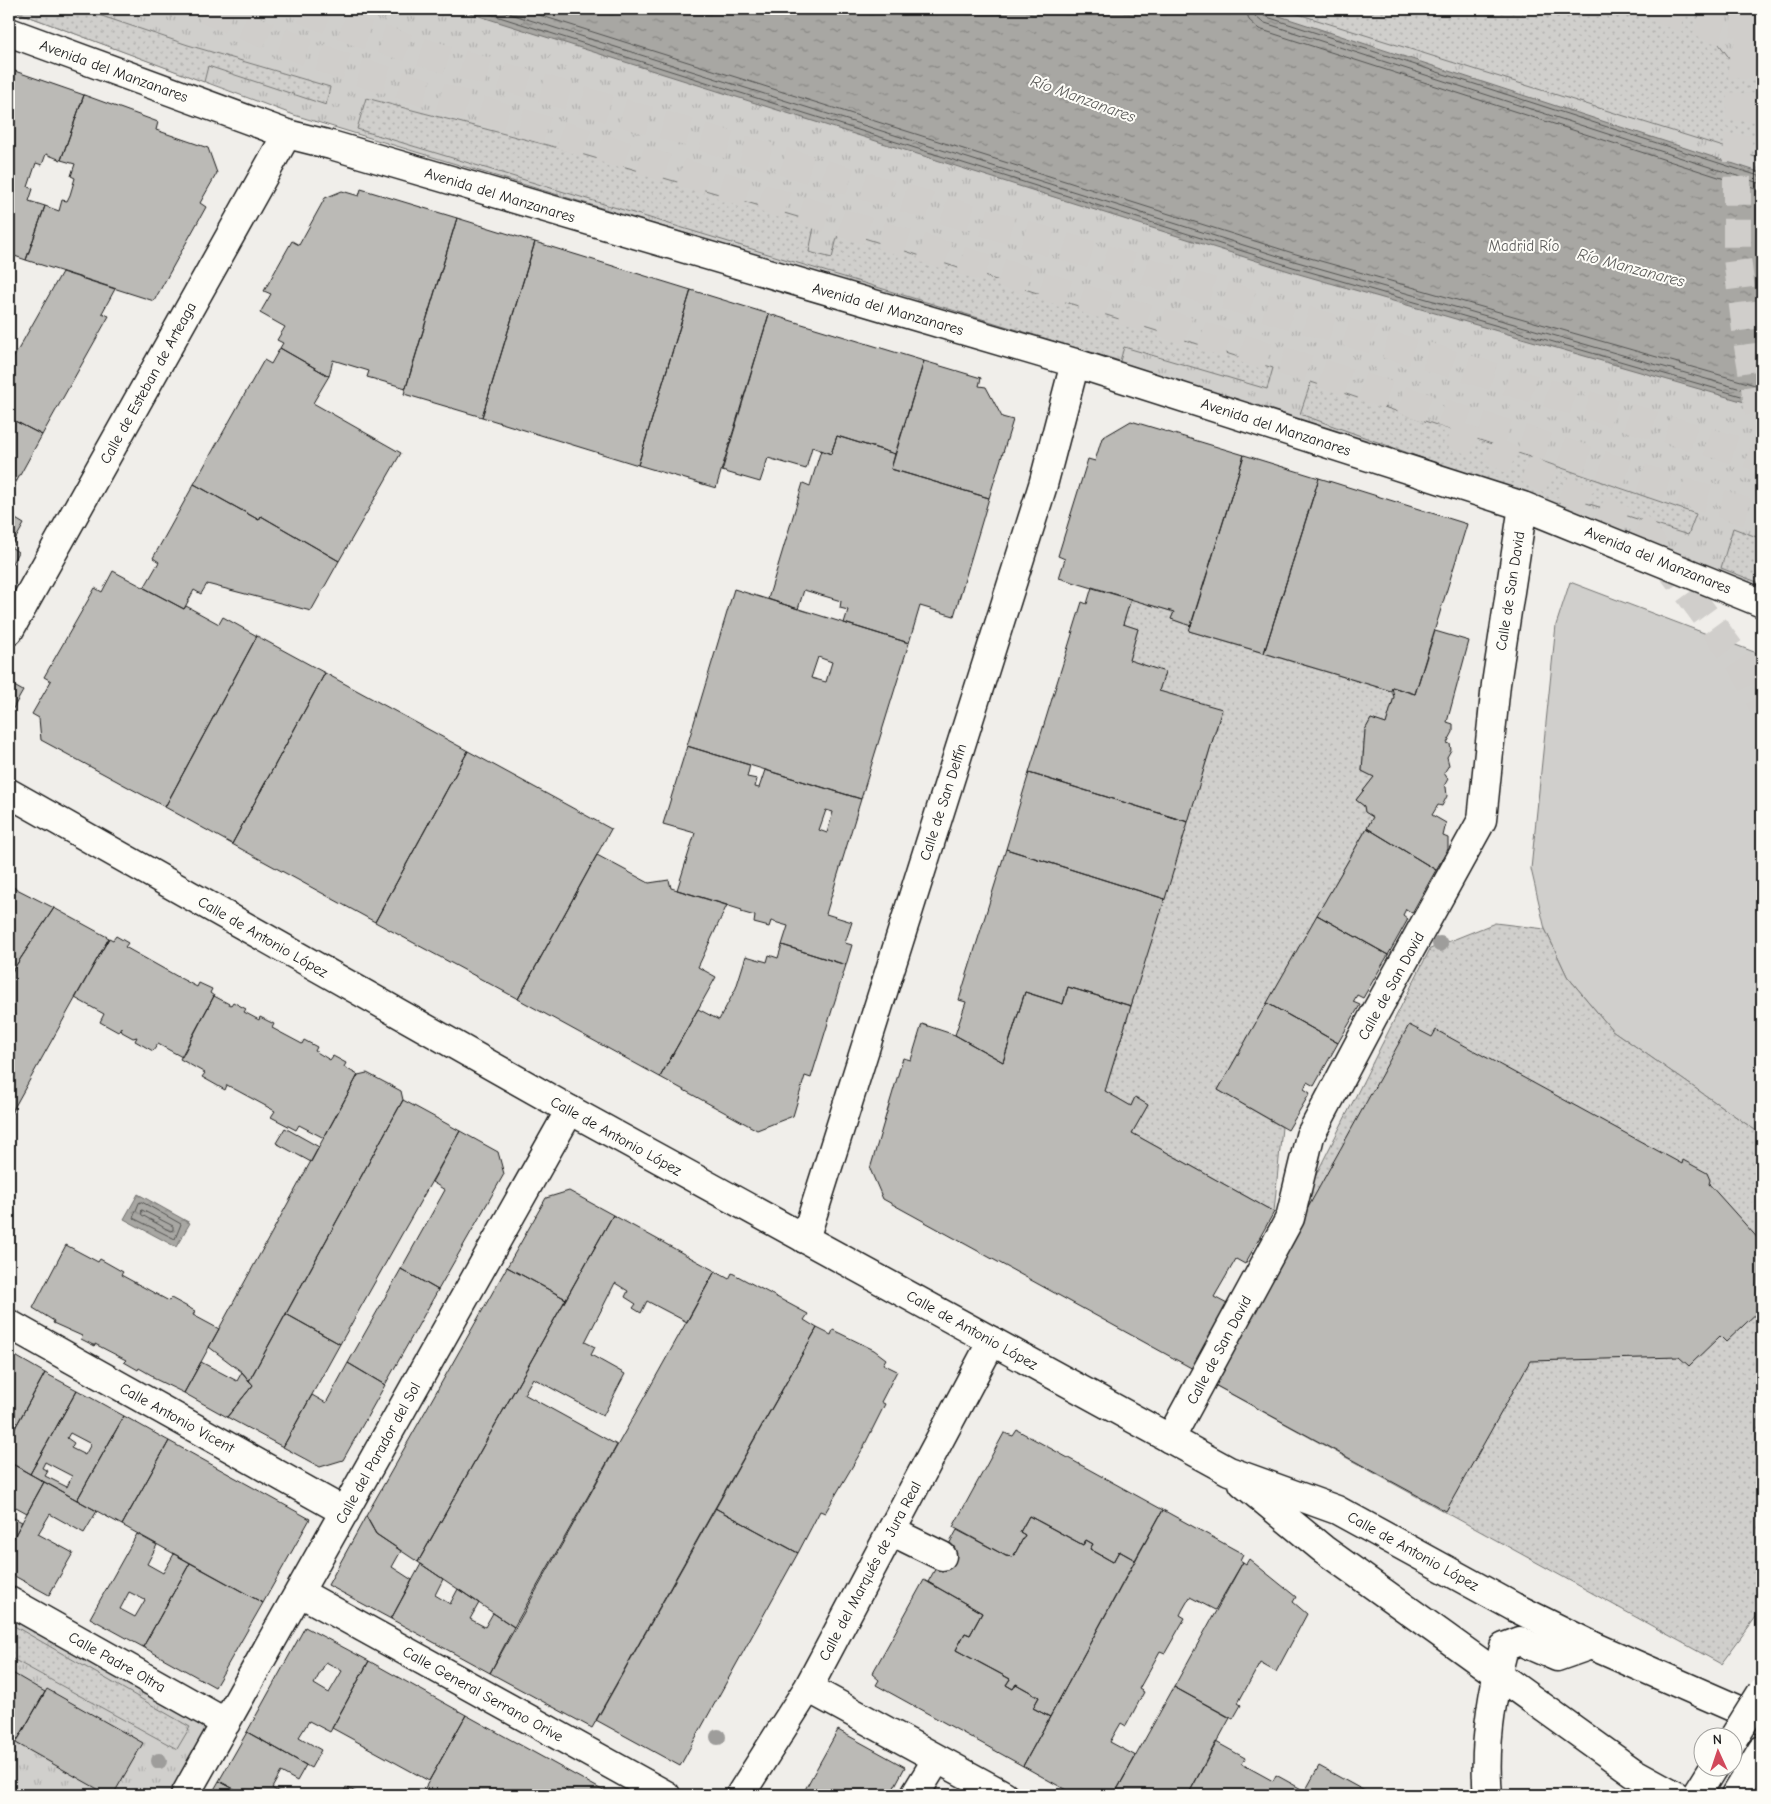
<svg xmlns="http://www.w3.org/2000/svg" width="1771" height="1804" font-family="'Comic Neue',sans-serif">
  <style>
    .grass { fill: #d0cfcc; stroke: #767674 }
    .park { fill: url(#park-tufts); stroke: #767674 }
    .garden { fill: url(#garden-dots); stroke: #767674 }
    .water { fill: url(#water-ripples); stroke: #706f6d }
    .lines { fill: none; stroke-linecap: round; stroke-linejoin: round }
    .shore { stroke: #545452; stroke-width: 1 }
    .building { fill: #bbbab6; stroke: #1c1c1c; fill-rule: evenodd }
    .highway-tunnel { stroke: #d0cecb; stroke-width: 28; stroke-dasharray: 28 14; stroke-linecap: butt }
    .minor-casing { stroke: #1c1c1c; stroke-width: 31 }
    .major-casing { stroke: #1c1c1c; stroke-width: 31 }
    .highway-casing { stroke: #1c1c1c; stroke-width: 31 }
    .minor { stroke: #fdfcf7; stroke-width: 28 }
    .major { stroke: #fdfcf7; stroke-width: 28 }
    .highway { stroke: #fdfcf7; stroke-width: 28 }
    .highway-bridge-casing { stroke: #1c1c1c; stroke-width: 31; stroke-linecap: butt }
    .highway-bridge { stroke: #fdfcf7; stroke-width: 28 }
    .tree { fill: #9e9d9b }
    .labels { text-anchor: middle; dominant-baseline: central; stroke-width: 4; stroke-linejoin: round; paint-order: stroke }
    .street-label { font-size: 15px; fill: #1c1c1c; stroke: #fdfcf7 }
    .park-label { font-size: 15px; fill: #5b5b5a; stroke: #fdfcf7 }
    .water-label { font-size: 16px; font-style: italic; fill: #5b5b59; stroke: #fdfcf7 }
  </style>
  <defs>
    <pattern id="park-tufts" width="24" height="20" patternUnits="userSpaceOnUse" patternTransform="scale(1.25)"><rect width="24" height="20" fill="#d0cfcc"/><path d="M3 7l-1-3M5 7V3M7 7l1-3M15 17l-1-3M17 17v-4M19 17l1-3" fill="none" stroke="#b2b1af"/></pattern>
    <pattern id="garden-dots" width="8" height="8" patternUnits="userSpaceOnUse" patternTransform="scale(1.25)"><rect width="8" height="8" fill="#d0cfcc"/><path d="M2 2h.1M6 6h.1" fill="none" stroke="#b2b1af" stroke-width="1.8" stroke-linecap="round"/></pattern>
    <pattern id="water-ripples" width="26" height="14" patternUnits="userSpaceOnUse" patternTransform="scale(1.25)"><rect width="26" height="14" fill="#a8a7a3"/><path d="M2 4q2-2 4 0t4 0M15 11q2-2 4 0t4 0" fill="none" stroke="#888784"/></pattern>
  </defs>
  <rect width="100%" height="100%" fill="#f0eeea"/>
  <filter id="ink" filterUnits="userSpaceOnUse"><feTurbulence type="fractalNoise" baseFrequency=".02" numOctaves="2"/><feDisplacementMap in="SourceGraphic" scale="10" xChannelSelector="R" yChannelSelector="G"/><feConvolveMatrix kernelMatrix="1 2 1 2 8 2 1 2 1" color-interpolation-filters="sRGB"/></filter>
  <g filter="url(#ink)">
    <path class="grass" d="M 1570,582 L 1762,655 L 1762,1135 L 1612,1030 L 1567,976 L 1545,929 L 1531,869 L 1556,625 Z"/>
    <path class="park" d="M 9,9 L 1762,9 L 1762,589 L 859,286 L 294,115 Z
      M 9,1601 L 226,1723 L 185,1795 L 9,1795 Z"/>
    <path class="garden" d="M 9,9 L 81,9 L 188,45 L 330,87 L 326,105 L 208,66 L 204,82 Z
      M 1282,9 L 1693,9 L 1733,63 L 1762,84 L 1762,159 Z
      M 366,98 L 574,152 L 815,222 L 809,252 L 832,258 L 839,230 L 1273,368 L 1267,389 L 1124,347 L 1120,361 L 357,129 Z
      M 1311,382 L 1696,514 L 1688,535 L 1561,495 L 1558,507 L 1300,414 Z
      M 1733,528 L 1762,539 L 1762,584 L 1721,568 Z
      M 1131,599 L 1174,612 L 1171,619 L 1191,626 L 1189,631 L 1391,691 L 1394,697 L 1386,724 L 1371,719 L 1365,730 L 1362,771 L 1374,777 L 1356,800 L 1364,806 L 1365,812 L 1373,817 L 1218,1090 L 1282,1127 L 1274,1212 L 1132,1133 L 1148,1105 L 1135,1098 L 1131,1106 L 1105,1091 L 1222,710 L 1159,691 L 1164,672 L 1129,660 L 1138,629 L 1123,624 Z
      M 1495,923 L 1545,929 L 1567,976 L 1612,1030 L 1762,1135 L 1762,1609 L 1721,1664 L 1211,1383 L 1430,949 Z
      M 9,1623 L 190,1727 L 177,1749 L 9,1657 Z"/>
    <path class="water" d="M 457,9 L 1258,9 L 1762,173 L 1762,407 L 1292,272 Z
      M 138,1194 L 190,1223 L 176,1247 L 124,1219 Z"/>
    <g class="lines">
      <path class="shore" d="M 474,9 L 1293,267 L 1762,402
        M 495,9 L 1294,261 L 1762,395
        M 520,9 L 1296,254 L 1762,387
        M 1246,9 L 1249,20 L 1259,29 L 1762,191
        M 1253,9 L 1255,16 L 1262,22 L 1762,184
        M 1260,9 L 1264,16 L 1762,177
        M 142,1202 L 181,1224 L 175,1239 L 133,1218 L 139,1203 Z
        M 142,1210 L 173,1226 L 173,1230 L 170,1231 L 142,1215 Z"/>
    </g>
    <path class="building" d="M 9,69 L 84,95 L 61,160 L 46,154 L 42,165 L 36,163 L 28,187 L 33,189 L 29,201 L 45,206 L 26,260 L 9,254 Z
      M 84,95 L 158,122 L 156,130 L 208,148 L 217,173 L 200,203 L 206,207 L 154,301 L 26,260 L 45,206 L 59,211 L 62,200 L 67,201 L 70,195 L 75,178 L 71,176 L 75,164 L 61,160 Z
      M 361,189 L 457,218 L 406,388 L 367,377 L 369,371 L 333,360 L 329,376 L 280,348 L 283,343 L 277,340 L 285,327 L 260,313 L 271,294 L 264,291 L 292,241 L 299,245 L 325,198 L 342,191 L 359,196 Z
      M 457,218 L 535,242 L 482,417 L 404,394 Z
      M 535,242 L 691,290 L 638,465 L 482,417 Z
      M 62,272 L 115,289 L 102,313 L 109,316 L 42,435 L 9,418 L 9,363 L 10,364 Z
      M 691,290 L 769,314 L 716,488 L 638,465 Z
      M 769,314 L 924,361 L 895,454 L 837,436 L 831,454 L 812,447 L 806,469 L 768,458 L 760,482 L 722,471 Z
      M 280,348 L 329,376 L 313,403 L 401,453 L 339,561 L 261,516 L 259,520 L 194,484 L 264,360 L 271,364 Z
      M 924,361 L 981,378 L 979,386 L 986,387 L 1002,417 L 1013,420 L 989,498 L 891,469 Z
      M 9,418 L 42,435 L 14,486 L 9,482 Z
      M 1131,421 L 1244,455 L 1191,626 L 1171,619 L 1174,612 L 1059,578 L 1065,559 L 1058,556 L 1088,459 L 1095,461 L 1102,438 Z
      M 837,436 L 895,454 L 891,469 L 989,498 L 954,616 L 920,606 L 909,643 L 844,623 L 848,610 L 840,608 L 841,601 L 804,590 L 798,609 L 768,599 L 803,483 L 810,486 L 821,450 L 831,454 Z
      M 1244,455 L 1319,478 L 1264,653 L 1189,631 Z
      M 1319,478 L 1467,524 L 1415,694 L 1392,687 L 1391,691 L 1264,653 Z
      M 194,484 L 259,520 L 261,516 L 339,561 L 311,611 L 207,584 L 201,594 L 194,590 L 184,609 L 144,588 L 159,562 L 153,558 Z
      M 9,515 L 24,524 L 11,547 L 18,552 L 9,569 Z
      M 113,571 L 184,609 L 186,606 L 219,624 L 223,617 L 257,636 L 165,807 L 41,740 L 39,718 L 32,714 L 51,681 L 44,677 L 95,588 L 102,592 Z
      M 1092,587 L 1131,599 L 1123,624 L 1138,629 L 1129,660 L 1165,672 L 1159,691 L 1222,709 L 1188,822 L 1029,773 L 1082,602 L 1087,604 Z
      M 734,589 L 909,643 L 861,799 L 687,746 ZM 818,657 L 832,662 L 826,682 L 811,678 Z
      M 1435,631 L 1469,641 L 1447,722 L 1453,724 L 1453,732 L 1447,743 L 1450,744 L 1451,750 L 1447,757 L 1449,765 L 1444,773 L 1448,779 L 1444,786 L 1446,787 L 1447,796 L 1442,806 L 1438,805 L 1432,815 L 1446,823 L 1443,836 L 1448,838 L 1448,849 L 1436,870 L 1367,828 L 1373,817 L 1365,812 L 1364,806 L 1356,800 L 1374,777 L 1362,771 L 1365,730 L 1371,719 L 1386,724 L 1394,697 L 1392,687 L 1415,694 Z
      M 257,636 L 325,673 L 232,844 L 165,807 Z
      M 325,673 L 468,751 L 375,922 L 232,844 Z
      M 9,683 L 23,691 L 11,712 L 9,711 Z
      M 687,746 L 750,765 L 747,777 L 757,779 L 755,787 L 759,788 L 765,770 L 861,799 L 826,914 L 852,922 L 845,943 L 852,945 L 846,965 L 782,945 L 788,926 L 771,921 L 769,927 L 754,923 L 755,916 L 741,912 L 742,910 L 677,890 L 695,833 L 663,824 ZM 826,810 L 833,812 L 827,833 L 819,830 Z
      M 468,751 L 611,829 L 518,999 L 375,922 Z
      M 1029,773 L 1188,822 L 1165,899 L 1006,849 Z
      M 1367,828 L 1436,870 L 1412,913 L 1406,909 L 1403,915 L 1408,919 L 1388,955 L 1317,915 Z
      M 1006,849 L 1165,899 L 1131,1006 L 1068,987 L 1063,1004 L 1025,992 L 1003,1062 L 955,1035 L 966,1002 L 959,1000 Z
      M 597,855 L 649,883 L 669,880 L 671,888 L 727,905 L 698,967 L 716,977 L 660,1077 L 518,999 Z
      M 9,885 L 54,908 L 9,976 Z
      M 54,908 L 109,938 L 9,1117 L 9,976 Z
      M 1317,915 L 1388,955 L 1363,998 L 1357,995 L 1353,1002 L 1360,1005 L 1338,1043 L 1267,1003 Z
      M 116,936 L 128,943 L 125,947 L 180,978 L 197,987 L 199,983 L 212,989 L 210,993 L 214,996 L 182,1057 L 158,1044 L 153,1051 L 135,1041 L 137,1037 L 133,1038 L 122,1032 L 121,1027 L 118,1032 L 100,1022 L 104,1014 L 75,998 L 109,938 L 113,940 Z
      M 782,945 L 846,965 L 811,1078 L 805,1076 L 793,1116 L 757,1130 L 660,1077 L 698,1009 L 719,1020 L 736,988 L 746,956 L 767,962 L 769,955 L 778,958 Z
      M 1068,987 L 1131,1006 L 1105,1091 L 1131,1106 L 1135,1097 L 1148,1105 L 1132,1133 L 1274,1212 L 1245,1264 L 1236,1259 L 1214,1297 L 1231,1306 L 1195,1370 L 883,1199 L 870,1169 L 903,1058 L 911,1060 L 922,1024 L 955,1035 L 1003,1062 L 1025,992 L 1063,1004 Z
      M 214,996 L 231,1005 L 233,1002 L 246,1009 L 244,1012 L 259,1020 L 260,1017 L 274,1024 L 272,1028 L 302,1044 L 304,1040 L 317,1047 L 315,1051 L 330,1060 L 333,1056 L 346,1063 L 344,1067 L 358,1075 L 324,1138 L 299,1125 L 296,1130 L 271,1117 L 275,1111 L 227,1085 L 225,1090 L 202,1077 L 205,1073 L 180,1059 Z
      M 1267,1003 L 1338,1043 L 1314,1086 L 1307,1082 L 1304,1089 L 1310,1093 L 1288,1130 L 1218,1090 Z
      M 1409,1025 L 1432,1037 L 1436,1030 L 1682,1164 L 1683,1160 L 1707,1173 L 1710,1180 L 1709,1184 L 1762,1243 L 1762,1308 L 1726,1342 L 1720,1336 L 1689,1366 L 1679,1357 L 1530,1361 L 1446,1511 L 1211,1383 Z
      M 367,1073 L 401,1091 L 403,1100 L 249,1381 L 242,1372 L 209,1347 L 350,1090 L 358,1075 Z
      M 403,1100 L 460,1131 L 340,1344 L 286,1314 Z
      M 285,1128 L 319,1147 L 311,1162 L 276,1143 Z
      M 460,1131 L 498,1152 L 504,1174 L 438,1290 L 401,1269 L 445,1190 L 432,1182 Z
      M 569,1191 L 613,1215 L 566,1299 L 507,1267 L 546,1198 Z
      M 613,1215 L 715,1271 L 687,1322 L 647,1301 L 641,1313 L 633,1308 L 636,1304 L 625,1297 L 628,1291 L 615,1283 L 585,1342 L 595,1347 L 591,1355 L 625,1374 L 603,1416 L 533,1378 L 524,1394 L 617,1445 L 514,1627 L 418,1562 Z
      M 66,1245 L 98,1262 L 100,1259 L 123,1272 L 121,1275 L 169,1301 L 171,1298 L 195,1311 L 193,1315 L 219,1329 L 184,1393 L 153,1378 L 153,1376 L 139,1368 L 138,1370 L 124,1362 L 126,1360 L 95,1344 L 95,1346 L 81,1339 L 82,1336 L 53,1323 L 54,1321 L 33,1308 Z
      M 507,1267 L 566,1299 L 418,1562 L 376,1534 L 366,1516 Z
      M 401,1269 L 438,1290 L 385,1385 L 348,1363 Z
      M 715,1271 L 729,1279 L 732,1273 L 808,1314 L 804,1320 L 817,1328 L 592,1728 L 490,1673 Z
      M 286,1314 L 340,1344 L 283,1447 L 227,1417 L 253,1385 L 249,1381 Z
      M 817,1328 L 831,1335 L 833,1330 L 874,1350 L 886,1359 L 883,1364 L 897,1371 L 881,1402 L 885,1404 L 862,1450 L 825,1513 L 820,1511 L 798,1553 L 715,1508 Z
      M 12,1354 L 45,1373 L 9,1439 L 9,1361 Z
      M 201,1362 L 237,1381 L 242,1372 L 253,1385 L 227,1417 L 184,1393 Z
      M 348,1363 L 385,1385 L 343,1460 L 320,1467 L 283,1447 L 312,1395 L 326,1403 Z
      M 45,1373 L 77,1390 L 30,1474 L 9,1462 L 9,1439 Z
      M 77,1390 L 124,1416 L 77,1500 L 30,1474 ZM 70,1433 L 91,1444 L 85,1455 L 71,1448 L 74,1443 L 67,1438 ZM 45,1462 L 72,1476 L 67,1487 L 45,1476 L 48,1471 L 42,1468 Z
      M 124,1416 L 169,1441 L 122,1525 L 77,1500 Z
      M 1017,1430 L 1163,1510 L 1135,1560 L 1119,1551 L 1113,1562 L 1090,1549 L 1093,1544 L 1086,1540 L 1083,1545 L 1029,1516 L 1020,1532 L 1025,1535 L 1013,1557 L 1006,1556 L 953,1527 L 1004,1433 L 1013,1436 Z
      M 169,1441 L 310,1519 L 263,1603 L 122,1525 Z
      M 9,1462 L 44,1482 L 27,1513 L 16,1507 L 10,1516 L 22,1522 L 9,1546 Z
      M 44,1482 L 97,1511 L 84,1533 L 50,1514 L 38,1534 L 73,1553 L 49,1595 L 9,1573 L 9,1546 Z
      M 715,1508 L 798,1553 L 680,1766 L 596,1720 Z
      M 1163,1510 L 1243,1554 L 1240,1560 L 1243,1562 L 1215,1610 L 1190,1597 L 1183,1609 L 1180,1615 L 1185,1618 L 1165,1653 L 1160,1651 L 1154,1662 L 1139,1689 L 1144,1692 L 1126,1726 L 1121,1723 L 1110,1742 L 1136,1756 L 1114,1795 L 1075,1795 L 1023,1766 Z
      M 366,1516 L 376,1534 L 401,1551 L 392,1567 L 412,1580 L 391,1619 L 328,1585 Z
      M 1029,1516 L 1083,1545 L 1086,1540 L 1093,1544 L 1090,1549 L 1113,1562 L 1119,1551 L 1135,1560 L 1050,1717 L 1033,1708 L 1039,1697 L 1016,1684 L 1013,1689 L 1006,1685 L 1010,1679 L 956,1650 L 965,1633 L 970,1635 L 982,1613 L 928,1582 L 957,1530 L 1006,1556 L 1013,1557 L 1025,1535 L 1020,1532 Z
      M 137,1534 L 157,1545 L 147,1564 L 163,1573 L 174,1554 L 190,1563 L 143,1647 L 90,1618 ZM 129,1592 L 145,1600 L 135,1617 L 120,1609 Z
      M 1249,1559 L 1296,1597 L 1293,1602 L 1307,1614 L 1276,1672 L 1260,1663 L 1238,1703 L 1241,1705 L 1233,1719 L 1174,1687 L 1243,1562 L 1246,1564 Z
      M 190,1563 L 263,1603 L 215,1687 L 143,1647 Z
      M 421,1564 L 443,1579 L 435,1595 L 450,1604 L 458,1589 L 479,1603 L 470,1619 L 485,1627 L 493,1613 L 514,1627 L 490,1673 L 391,1619 Z
      M 924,1580 L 982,1613 L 970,1635 L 965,1633 L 956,1650 L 1010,1679 L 1006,1685 L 1013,1689 L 1016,1684 L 1039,1697 L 1033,1708 L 1050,1717 L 1023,1766 L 876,1685 L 879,1680 L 872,1674 Z
      M 305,1627 L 369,1661 L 330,1732 L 309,1721 L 299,1737 L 321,1750 L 311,1768 L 247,1732 ZM 326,1662 L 342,1671 L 329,1693 L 314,1684 Z
      M 369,1661 L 466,1715 L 429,1781 L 332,1728 Z
      M 9,1671 L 45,1692 L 18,1739 L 9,1734 Z
      M 1174,1687 L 1230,1718 L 1188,1795 L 1114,1795 Z
      M 47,1689 L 143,1743 L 113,1795 L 103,1792 L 16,1743 Z
      M 466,1715 L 602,1790 L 612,1795 L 421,1795 Z
      M 838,1730 L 905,1767 L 890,1795 L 802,1795 Z
      M 247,1732 L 306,1765 L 297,1781 L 281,1772 L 272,1788 L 284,1795 L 259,1795 L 262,1791 L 256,1788 L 252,1795 L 245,1795 L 219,1781 Z
      M 1216,1742 L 1245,1758 L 1242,1764 L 1273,1781 L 1276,1775 L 1305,1791 L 1303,1795 L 1188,1795 Z
      M 1319,1766 L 1372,1795 L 1303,1795 Z
      M 219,1781 L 240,1792 L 245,1795 L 211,1795 Z
      M 346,1787 L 361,1795 L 342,1795 Z"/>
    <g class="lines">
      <path class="highway-tunnel" d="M 204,9 L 341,66 L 1312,370 L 1762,517
        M 303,9 L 360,33 L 1762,458
        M 1657,9 L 1761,44
        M 1746,9 L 1737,163 L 1737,258 L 1748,346 L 1762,429
        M 1450,432 L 1492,450 L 1642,530 L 1744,668 L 1762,704"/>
      <defs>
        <path id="minor" d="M 9,32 L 287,134 L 331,145 L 1075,363 L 1523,506 L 1762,603
          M 9,631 L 287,134
          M 805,1239 L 1043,485 L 1075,363
          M 9,1324 L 345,1512
          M 1170,1439 L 1290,1218 L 1310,1136 L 1373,1017 L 1482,820 L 1496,684 L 1523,506
          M 891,1531 L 942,1556
          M 299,1592 L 666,1795
          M 9,1601 L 226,1723
          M 808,1688 L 1004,1795
          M 185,1795 L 570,1110
          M 740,1795 L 808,1688 L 992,1341
          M 915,1795 L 937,1759
          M 1488,1795 C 1483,1747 1492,1694 1504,1647 L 1520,1641 L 1557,1657 L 1591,1645"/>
        <path id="major" d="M 9,793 L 570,1110 L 1229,1471 L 1337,1510 L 1514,1607 L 1591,1645 L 1762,1720
          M 1243,1483 L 1323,1549 L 1633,1772 L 1675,1795"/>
        <path id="highway" d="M 1696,1795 L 1714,1766
          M 1735,1795 L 1762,1750"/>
      </defs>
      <use href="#minor" class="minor-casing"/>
      <use href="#major" class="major-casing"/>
      <use href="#highway" class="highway-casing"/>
      <use href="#minor" class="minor"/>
      <use href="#major" class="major"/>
      <use href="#highway" class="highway"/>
      <defs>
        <path id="highway-bridge" d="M 1734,1737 L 1762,1692"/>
      </defs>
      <use href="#highway-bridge" class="highway-bridge-casing"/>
      <use href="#highway-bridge" class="highway-bridge"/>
    </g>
    <g class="tree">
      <circle cx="1440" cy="944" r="8"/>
      <circle cx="718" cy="1737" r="8"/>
      <circle cx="159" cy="1761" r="8"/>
    </g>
  </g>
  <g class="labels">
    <g class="street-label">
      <text transform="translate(114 71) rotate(20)">Avenida del Manzanares</text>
      <text transform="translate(500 195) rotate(17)">Avenida del Manzanares</text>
      <text transform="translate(888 309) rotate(16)">Avenida del Manzanares</text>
      <text transform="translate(148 383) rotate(-61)">Calle de Esteban de Arteaga</text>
      <text transform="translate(1276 427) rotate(18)">Avenida del Manzanares</text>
      <text transform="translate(1658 560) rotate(22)">Avenida del Manzanares</text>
      <text transform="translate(1510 591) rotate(-81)">Calle de San David</text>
      <text transform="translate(943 802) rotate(-72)">Calle de San Delfín</text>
      <text transform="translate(263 937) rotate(30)">Calle de Antonio López</text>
      <text transform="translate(1391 986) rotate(-61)">Calle de San David</text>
      <text transform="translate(616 1136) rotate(29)">Calle de Antonio López</text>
      <text transform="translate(972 1330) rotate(29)">Calle de Antonio López</text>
      <text transform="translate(1219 1350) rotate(-62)">Calle de San David</text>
      <text transform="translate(177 1418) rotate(29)">Calle Antonio Vicent</text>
      <text transform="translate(378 1453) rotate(-61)">Calle del Parador del Sol</text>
      <text transform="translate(1413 1551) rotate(29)">Calle de Antonio López</text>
      <text transform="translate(870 1571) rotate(-62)">Calle del Marqués de Jura Real</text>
      <text transform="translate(117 1662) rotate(29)">Calle Padre Oltra</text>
      <text transform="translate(483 1694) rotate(29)">Calle General Serrano Orive</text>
    </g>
    <g class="park-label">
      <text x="1524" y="246">Madrid Río</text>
    </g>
    <g class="water-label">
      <text transform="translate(1083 99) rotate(20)">Río Manzanares</text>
      <text transform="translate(1631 268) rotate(15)">Río Manzanares</text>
    </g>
  </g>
  <rect width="1771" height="1804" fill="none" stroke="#fdfcf7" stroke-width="30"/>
  <rect x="15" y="15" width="1741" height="1774" fill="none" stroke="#1c1c1c" stroke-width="2" filter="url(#ink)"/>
  <g transform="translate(1718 1752) rotate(357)"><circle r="24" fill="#fdfcf7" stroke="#a3a29f"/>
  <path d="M0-4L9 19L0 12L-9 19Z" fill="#d1495b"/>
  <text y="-8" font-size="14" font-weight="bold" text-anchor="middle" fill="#1c1c1c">N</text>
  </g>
</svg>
